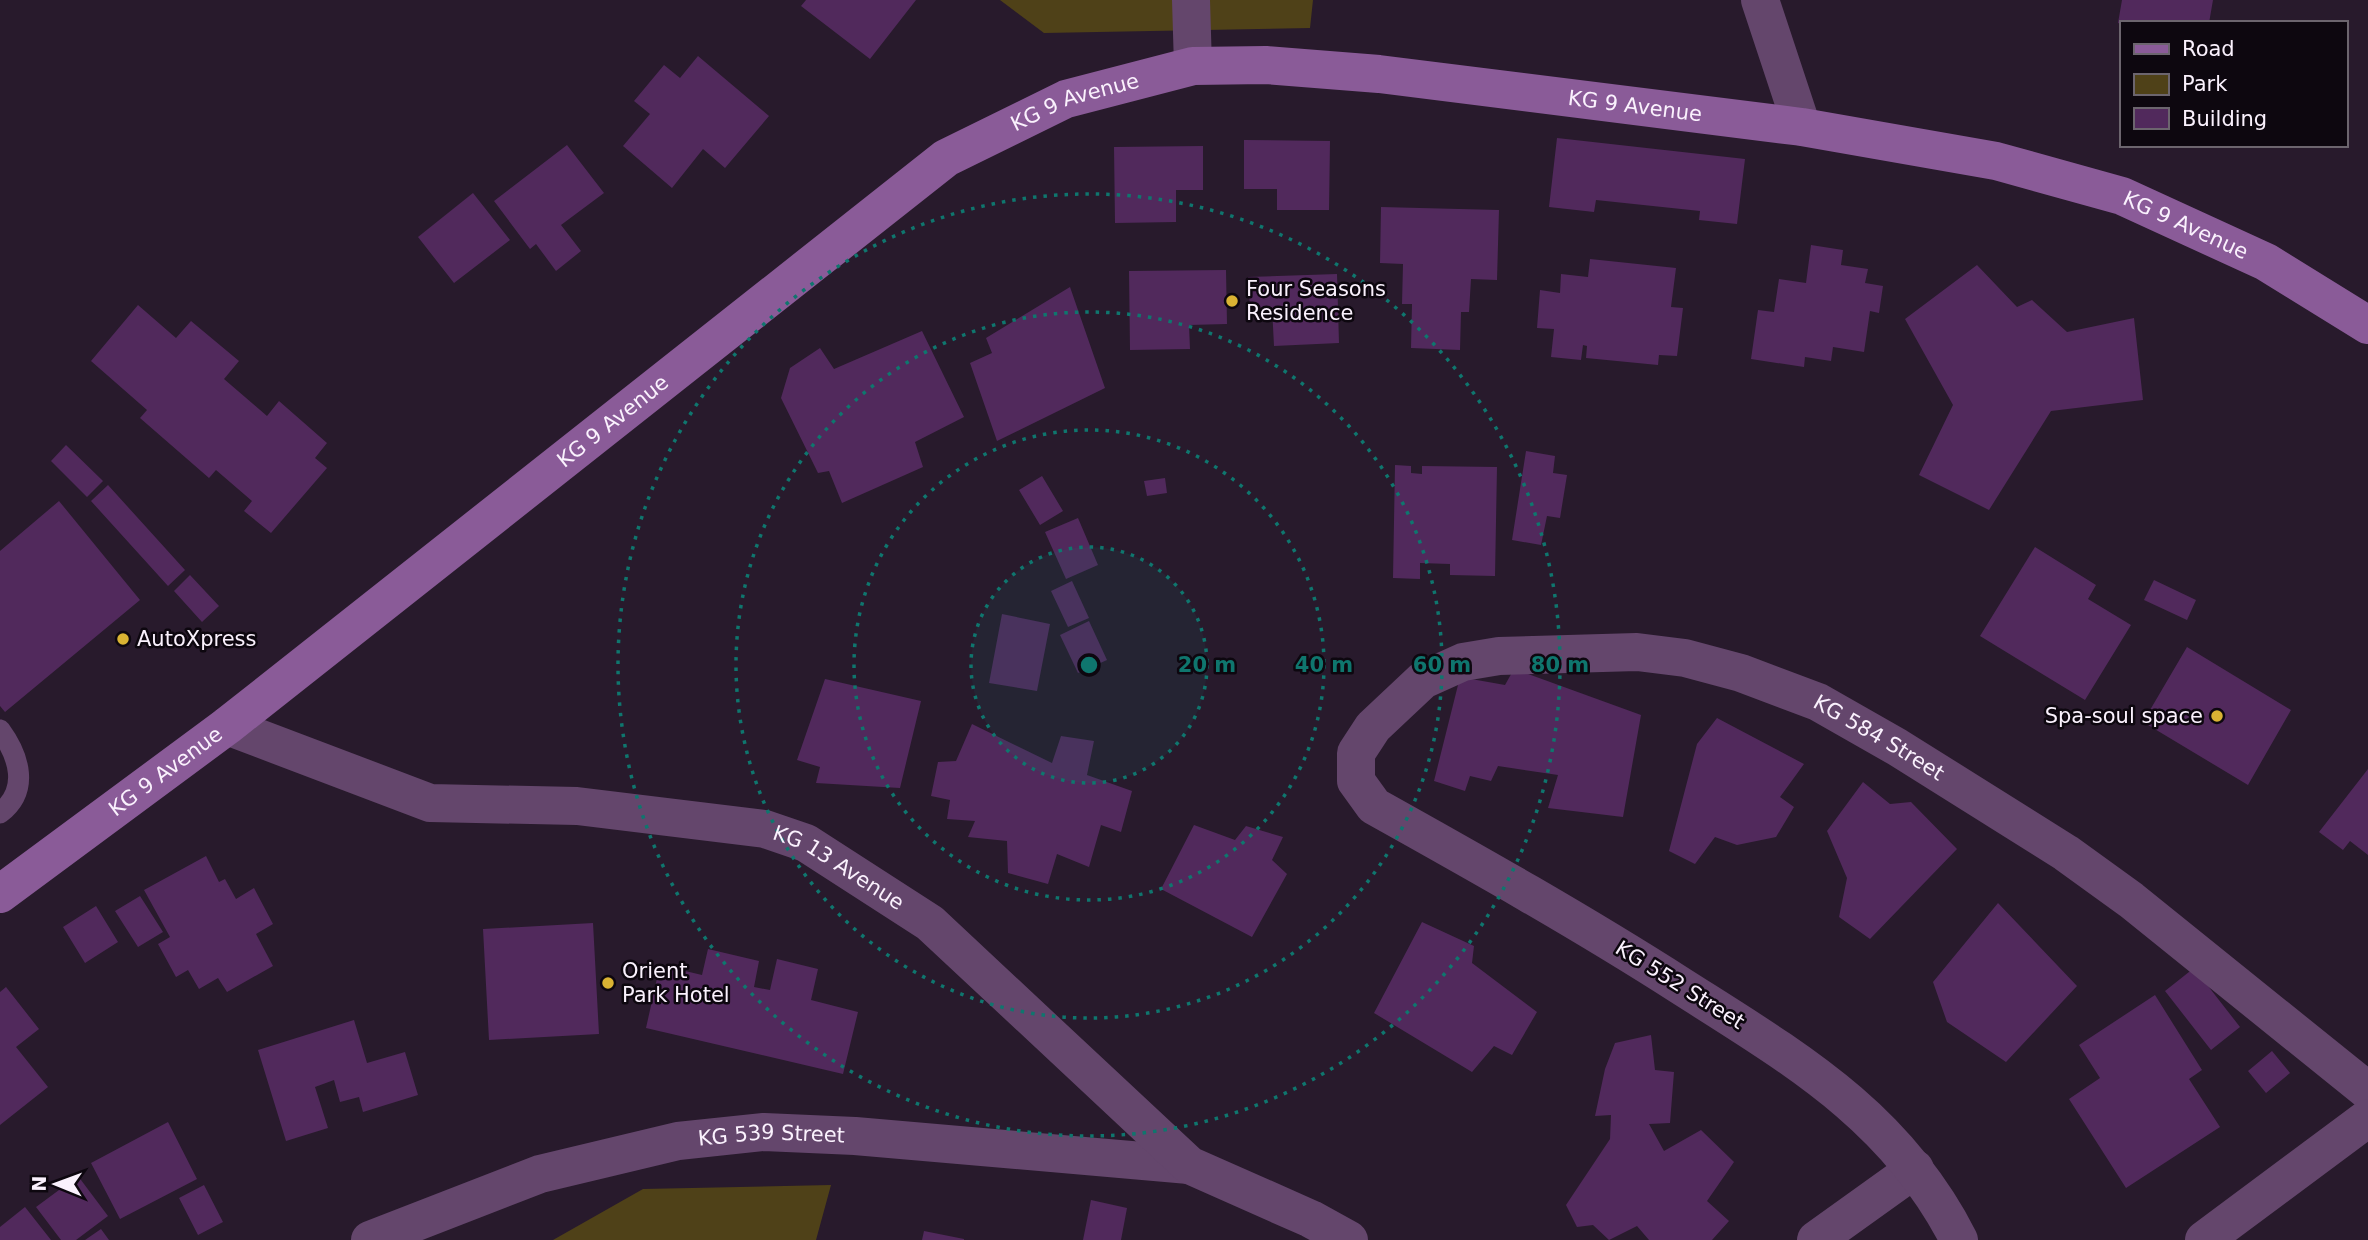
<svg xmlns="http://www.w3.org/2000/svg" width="2368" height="1240" font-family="'DejaVu Sans',sans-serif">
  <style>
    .green { fill: #4f4118 }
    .building { fill: #51295c }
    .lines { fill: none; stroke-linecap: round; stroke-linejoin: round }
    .service { stroke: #64466c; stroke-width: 21 }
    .minor { stroke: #64466c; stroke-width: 38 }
    .tertiary { stroke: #64466c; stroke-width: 38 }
    .secondary { stroke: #8a5b98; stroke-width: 38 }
    .ring { fill: none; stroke: #0f766e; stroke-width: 3.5; stroke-dasharray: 3.5 7 }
    .poi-dot { fill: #dab333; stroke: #0d070f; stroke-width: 2.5 }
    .labels { text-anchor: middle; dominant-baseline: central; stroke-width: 5; stroke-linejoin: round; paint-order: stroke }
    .street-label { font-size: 21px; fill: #faf1fd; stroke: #0d070f }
    .poi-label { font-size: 21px; fill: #faf1fd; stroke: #0d070f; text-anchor: start }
    .centre { fill: #0f766e; stroke: #0d070f; stroke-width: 3.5 }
    .ring-label { font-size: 21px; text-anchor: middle; font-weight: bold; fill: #0f766e; stroke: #0d070f; stroke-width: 5; stroke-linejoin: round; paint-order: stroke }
  </style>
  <rect width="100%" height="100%" fill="#281a2c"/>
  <path class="green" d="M 1000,0 L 1313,0 L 1310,28 L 1044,33 Z
    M 831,1185 L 816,1240 L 553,1240 L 643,1189 Z"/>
  <path class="building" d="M 806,0 L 916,0 L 870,59 L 801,6 Z
    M 2122,0 L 2213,0 L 2209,23 L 2121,24 L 2118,23 Z
    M 698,56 L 769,116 L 725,168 L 703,149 L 672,188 L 623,146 L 650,114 L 634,101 L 664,65 L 680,78 Z
    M 1557,138 L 1745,159 L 1737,224 L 1699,220 L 1700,211 L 1596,200 L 1594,212 L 1549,207 Z
    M 1244,140 L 1330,141 L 1329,210 L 1277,210 L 1277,189 L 1244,189 Z
    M 567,145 L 604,193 L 561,225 L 581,251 L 556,271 L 536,244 L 530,249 L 494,201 Z
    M 1203,146 L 1203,190 L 1176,190 L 1176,222 L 1115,223 L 1114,147 Z
    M 473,193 L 510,240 L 454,283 L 418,237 Z
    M 1381,207 L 1499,210 L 1497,280 L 1471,279 L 1469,312 L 1461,312 L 1460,350 L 1411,348 L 1412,304 L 1402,304 L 1403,264 L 1380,263 Z
    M 1811,245 L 1843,250 L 1841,265 L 1868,269 L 1865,283 L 1883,286 L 1879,313 L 1870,311 L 1864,352 L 1833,347 L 1831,361 L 1805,357 L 1804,367 L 1751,359 L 1758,310 L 1774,312 L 1779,279 L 1806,283 Z
    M 1590,259 L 1676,268 L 1671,307 L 1683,308 L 1677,356 L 1659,355 L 1658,365 L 1586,358 L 1587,346 L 1583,345 L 1581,360 L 1551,357 L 1554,329 L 1537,328 L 1540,290 L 1560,293 L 1561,274 L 1588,277 Z
    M 1977,265 L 2017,307 L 2032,300 L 2067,332 L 2134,318 L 2143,400 L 2051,411 L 1989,510 L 1919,475 L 1953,405 L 1905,319 Z
    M 1226,270 L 1227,324 L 1189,325 L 1190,349 L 1130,350 L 1129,271 Z
    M 1337,274 L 1339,343 L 1274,346 L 1272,307 L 1250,308 L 1248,277 Z
    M 1070,287 L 1105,388 L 997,441 L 970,363 L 992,353 L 986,338 Z
    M 138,305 L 176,338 L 191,321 L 239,361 L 224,379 L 267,416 L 279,401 L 327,443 L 315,458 L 327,468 L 271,533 L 244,511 L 252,501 L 216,470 L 209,478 L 140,418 L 147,410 L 91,361 Z
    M 922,331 L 964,417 L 915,442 L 923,467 L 842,503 L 829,471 L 818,473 L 781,398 L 790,368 L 820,348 L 834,369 Z
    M 66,445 L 103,481 L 87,497 L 51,461 Z
    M 1526,451 L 1555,456 L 1553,473 L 1567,475 L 1560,518 L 1547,516 L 1541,545 L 1512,540 Z
    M 1395,465 L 1411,466 L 1411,473 L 1422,474 L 1422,466 L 1497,467 L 1495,576 L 1450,575 L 1450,564 L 1420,563 L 1420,579 L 1393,578 Z
    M 1042,476 L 1063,511 L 1040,525 L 1019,490 Z
    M 1165,478 L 1167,493 L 1147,496 L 1144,481 Z
    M 108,485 L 185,570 L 168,586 L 91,501 Z
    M 59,501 L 140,600 L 5,712 L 0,706 L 0,551 Z
    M 1078,518 L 1098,565 L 1066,579 L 1045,532 Z
    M 2035,547 L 2096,585 L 2088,599 L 2131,625 L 2085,700 L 1980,636 Z
    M 190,575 L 219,606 L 202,622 L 174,591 Z
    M 2154,580 L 2196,600 L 2187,620 L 2144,600 Z
    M 1072,581 L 1089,618 L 1068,627 L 1051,591 Z
    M 1002,614 L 1050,624 L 1037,691 L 989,683 Z
    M 1089,621 L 1107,660 L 1078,673 L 1060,635 Z
    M 2187,647 L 2291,710 L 2248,785 L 2143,722 Z
    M 1514,669 L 1641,715 L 1623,817 L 1548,808 L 1558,775 L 1498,766 L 1491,781 L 1470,776 L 1465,791 L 1434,781 L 1460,677 L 1505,685 Z
    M 825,679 L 921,701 L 900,788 L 816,783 L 820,767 L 797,760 Z
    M 1717,718 L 1804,764 L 1780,797 L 1794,807 L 1776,837 L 1737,845 L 1715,837 L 1695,864 L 1669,851 L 1697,744 Z
    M 972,724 L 1052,763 L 1061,736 L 1094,741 L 1087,775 L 1132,791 L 1121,832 L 1101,825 L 1089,867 L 1057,854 L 1048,884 L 1008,873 L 1007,841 L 968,837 L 975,821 L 947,819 L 950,800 L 931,796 L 938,762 L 956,761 Z
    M 2368,769 L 2368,855 L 2350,841 L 2343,850 L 2319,832 Z
    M 1863,782 L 1890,804 L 1911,802 L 1957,849 L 1870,939 L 1839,917 L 1847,878 L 1827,831 Z
    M 1194,825 L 1235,840 L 1246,826 L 1283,837 L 1272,860 L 1287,874 L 1252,937 L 1161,889 Z
    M 206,856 L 219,882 L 225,879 L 236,899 L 254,888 L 273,924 L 256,934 L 273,966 L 227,992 L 218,978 L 199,989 L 188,970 L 176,977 L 158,944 L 170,937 L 144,890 Z
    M 140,896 L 163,932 L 138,947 L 115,911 Z
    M 1998,903 L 2077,986 L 2006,1062 L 1947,1022 L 1933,982 Z
    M 96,906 L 118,942 L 85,963 L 63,927 Z
    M 1422,922 L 1474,946 L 1472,963 L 1537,1012 L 1512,1055 L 1494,1046 L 1472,1072 L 1374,1013 Z
    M 593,923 L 599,1034 L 489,1040 L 483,929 Z
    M 708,949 L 759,961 L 754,987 L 770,990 L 777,959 L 818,969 L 811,1000 L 858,1012 L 843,1074 L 646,1028 L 660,965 L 702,975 Z
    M 2194,968 L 2240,1027 L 2211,1050 L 2165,991 Z
    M 6,987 L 39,1029 L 16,1047 L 48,1087 L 0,1125 L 0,992 Z
    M 2155,995 L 2202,1070 L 2189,1079 L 2220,1127 L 2126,1188 L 2069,1099 L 2100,1078 L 2079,1045 Z
    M 354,1020 L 367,1063 L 405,1052 L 418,1095 L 363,1112 L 359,1097 L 340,1102 L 334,1080 L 315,1087 L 328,1128 L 286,1141 L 258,1050 Z
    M 1651,1035 L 1655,1070 L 1674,1072 L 1670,1123 L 1649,1124 L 1664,1151 L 1701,1130 L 1734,1162 L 1707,1201 L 1729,1221 L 1712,1240 L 1649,1240 L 1637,1226 L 1609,1240 L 1593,1225 L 1577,1227 L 1566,1205 L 1610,1139 L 1611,1115 L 1595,1116 L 1605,1069 L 1615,1043 Z
    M 2272,1051 L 2290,1073 L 2266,1093 L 2248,1071 Z
    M 168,1122 L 197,1179 L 120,1219 L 91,1163 Z
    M 78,1176 L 108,1216 L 76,1240 L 61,1240 L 36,1207 Z
    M 204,1185 L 223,1222 L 198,1235 L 179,1198 Z
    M 1091,1200 L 1127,1208 L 1121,1240 L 1083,1240 Z
    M 25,1207 L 51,1240 L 0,1240 L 0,1227 Z
    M 101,1229 L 109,1240 L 85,1240 Z
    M 924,1231 L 964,1239 L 964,1240 L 922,1240 Z"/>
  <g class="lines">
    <path class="service" d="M 0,730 C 19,756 30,790 0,813"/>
    <g class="minor">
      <path d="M 1191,0 L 1193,66"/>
      <path d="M 1760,0 L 1802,127"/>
      <path id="s1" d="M 370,1240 L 540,1174 L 678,1141 L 764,1132 L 855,1136 L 1189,1165"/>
      <path d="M 1816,1240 L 1915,1169"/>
      <path id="s2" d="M 1959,1240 C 1896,1116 1794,1058 1681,986 C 1581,922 1478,864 1374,806 L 1356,781 L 1356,753 L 1373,727 L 1423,680 L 1463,662 L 1499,656 L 1637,652 L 1685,658 L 1741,673 L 1818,702 L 1897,747 L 2066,853 L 2131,900 L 2368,1091"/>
      <path d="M 2204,1240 L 2368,1118"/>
    </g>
    <path class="tertiary" id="s3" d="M 227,726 L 430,803 L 577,806 L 765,829 L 806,843 L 930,923 L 1189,1165 L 1311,1219 L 1349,1240"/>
    <path class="secondary" id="s4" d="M 0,894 L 227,726 L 946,158 L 1066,99 L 1193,66 L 1266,65 L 1379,74 L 1802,127 L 1996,161 L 2122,196 L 2266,262 L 2368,325"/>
  </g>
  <circle cx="1089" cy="665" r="118" fill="#0f766e" fill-opacity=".12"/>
  <g class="ring">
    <circle cx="1089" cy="665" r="118"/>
    <circle cx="1089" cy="665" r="235"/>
    <circle cx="1089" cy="665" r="353"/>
    <circle cx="1089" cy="665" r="471"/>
  </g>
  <g class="poi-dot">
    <circle cx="1232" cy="301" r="7"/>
    <circle cx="123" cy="639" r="7"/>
    <circle cx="2217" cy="716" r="7"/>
    <circle cx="608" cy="983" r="7"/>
  </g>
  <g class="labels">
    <g class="street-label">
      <text stroke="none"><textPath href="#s4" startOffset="1340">KG 9 Avenue</textPath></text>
      <text stroke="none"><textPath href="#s4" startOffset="1908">KG 9 Avenue</textPath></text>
      <text stroke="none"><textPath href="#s4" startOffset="2474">KG 9 Avenue</textPath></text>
      <text stroke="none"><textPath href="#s4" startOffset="774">KG 9 Avenue</textPath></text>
      <text stroke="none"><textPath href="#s2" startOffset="1374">KG 584 Street</textPath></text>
      <text stroke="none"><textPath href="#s4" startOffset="206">KG 9 Avenue</textPath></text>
      <text stroke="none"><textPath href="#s3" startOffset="637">KG 13 Avenue</textPath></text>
      <text transform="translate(1680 985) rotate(32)">KG 552 Street</text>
      <text stroke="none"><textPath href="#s1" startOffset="418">KG 539 Street</textPath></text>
    </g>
    <g class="poi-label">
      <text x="1246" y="289">Four Seasons<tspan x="1246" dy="24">Residence</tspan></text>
      <text x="137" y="639">AutoXpress</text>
      <text x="2203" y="716" text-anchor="end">Spa-soul space</text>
      <text x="622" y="971">Orient<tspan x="622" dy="24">Park Hotel</tspan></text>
    </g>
  </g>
  <circle cx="1089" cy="665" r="10" class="centre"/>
  <g class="ring-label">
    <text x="1207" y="672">20 m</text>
    <text x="1324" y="672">40 m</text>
    <text x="1442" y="672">60 m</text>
    <text x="1560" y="672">80 m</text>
  </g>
  <rect x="2120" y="21" width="228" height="126" fill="#0d070f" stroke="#6c656e" stroke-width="2"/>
  <rect x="2134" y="44" width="35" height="10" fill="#8a5b98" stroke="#6c656e" stroke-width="2"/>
  <text x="2182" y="56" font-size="21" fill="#faf1fd">Road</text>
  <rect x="2134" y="74" width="35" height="21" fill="#4f4118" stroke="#6c656e" stroke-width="2"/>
  <text x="2182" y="91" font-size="21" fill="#faf1fd">Park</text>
  <rect x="2134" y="108" width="35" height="21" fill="#51295c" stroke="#6c656e" stroke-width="2"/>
  <text x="2182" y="126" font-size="21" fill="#faf1fd">Building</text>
  <g transform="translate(56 1184) rotate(271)" stroke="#0d070f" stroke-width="5" paint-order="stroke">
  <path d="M0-5L12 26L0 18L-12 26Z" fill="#faf1fd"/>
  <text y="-10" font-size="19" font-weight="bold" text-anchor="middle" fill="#faf1fd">N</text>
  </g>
</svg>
